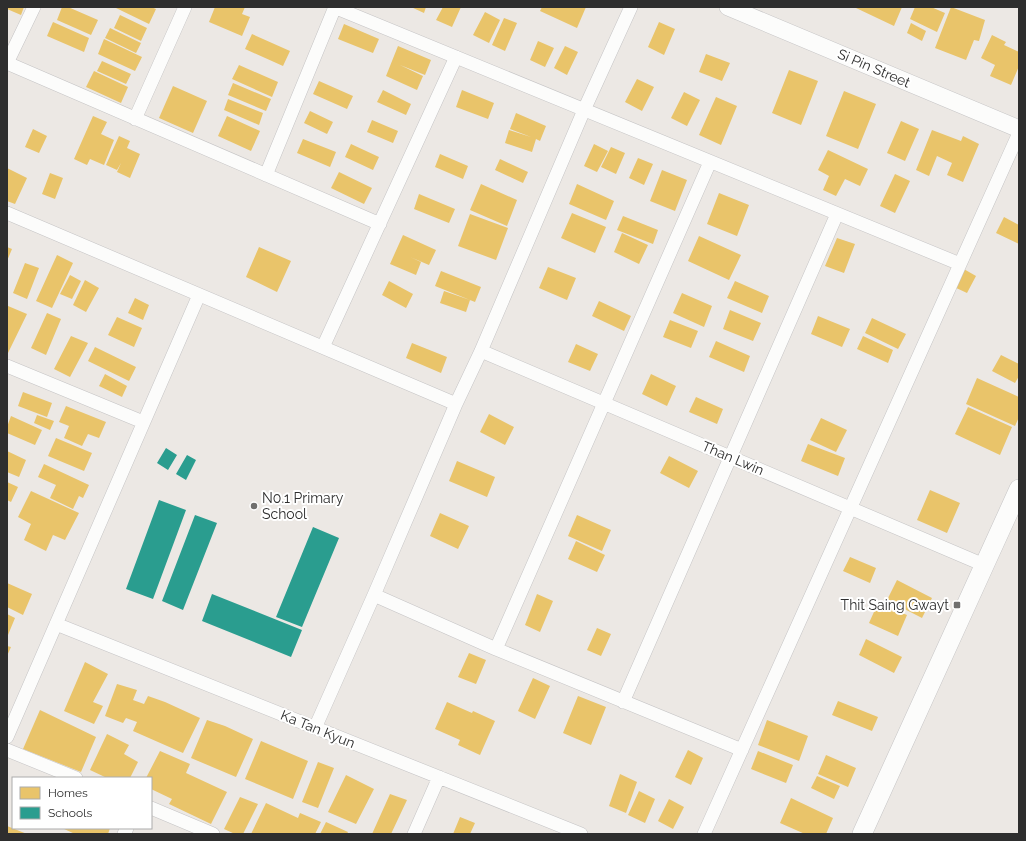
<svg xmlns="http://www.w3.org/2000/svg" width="1026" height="841" font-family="Raleway,sans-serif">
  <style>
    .homes { fill: #e9c46a }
    .schools { fill: #2a9d8f }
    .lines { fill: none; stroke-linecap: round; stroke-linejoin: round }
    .minor-casing { stroke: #c5c4c5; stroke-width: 14 }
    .tertiary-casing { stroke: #c5c4c5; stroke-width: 18 }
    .secondary-casing { stroke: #c5c4c5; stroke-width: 20 }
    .minor { stroke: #fcfcfb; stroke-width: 13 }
    .tertiary { stroke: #fcfcfb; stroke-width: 17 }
    .secondary { stroke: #fcfcfb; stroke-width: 19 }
    .poi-dot { fill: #706f6e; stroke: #fff; stroke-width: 1.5 }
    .labels { text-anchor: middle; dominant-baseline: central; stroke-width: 4; stroke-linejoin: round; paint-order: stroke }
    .street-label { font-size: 14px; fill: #2e2e2e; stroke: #fff }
    .poi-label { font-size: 14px; fill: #2e2e2e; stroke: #fff; text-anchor: start }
  </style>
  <rect width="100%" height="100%" fill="#ece8e4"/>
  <path class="homes" d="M 7,7 L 24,7 L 21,15 L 7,9 Z
    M 62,7 L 68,7 L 98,20 L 91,35 L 57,20 Z
    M 117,7 L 151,7 L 156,9 L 149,24 L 116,8 Z
    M 215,7 L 245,7 L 242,14 L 250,17 L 242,36 L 209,22 Z
    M 411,7 L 426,7 L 424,13 Z
    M 443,7 L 461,7 L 452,27 L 436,20 Z
    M 542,7 L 586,7 L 577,28 L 540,11 Z
    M 856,7 L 902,7 L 894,26 L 856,8 Z
    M 915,7 L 931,7 L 945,13 L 937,32 L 910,19 Z
    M 951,7 L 985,20 L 979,41 L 974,40 L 966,60 L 935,48 Z
    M 485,12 L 500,20 L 489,43 L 473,35 Z
    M 120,15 L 147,28 L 141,41 L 114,28 Z
    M 504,18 L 517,23 L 505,51 L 492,45 Z
    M 53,22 L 89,38 L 84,52 L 47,36 Z
    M 659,22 L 675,29 L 664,55 L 648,47 Z
    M 911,23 L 926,31 L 922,41 L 907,33 Z
    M 344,24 L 379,39 L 373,53 L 338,39 Z
    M 110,28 L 141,43 L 136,53 L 105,38 Z
    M 252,34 L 290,51 L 283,66 L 245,49 Z
    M 992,35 L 1006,42 L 1004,45 L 1019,52 L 1019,66 L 1011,85 L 990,76 L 995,65 L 981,58 Z
    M 104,39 L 142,57 L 135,71 L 98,54 Z
    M 538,41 L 554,48 L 545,67 L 530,60 Z
    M 398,46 L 431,60 L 425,75 L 400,65 L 423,76 L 417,90 L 386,76 Z
    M 565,46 L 578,52 L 567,75 L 554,68 Z
    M 706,54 L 730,63 L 722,81 L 699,72 Z
    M 102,61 L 131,74 L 126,84 L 97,71 Z
    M 239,65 L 278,82 L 272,97 L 232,79 Z
    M 789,70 L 818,81 L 801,125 L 772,113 Z
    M 94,71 L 128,87 L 121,103 L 86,87 Z
    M 637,79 L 654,87 L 642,111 L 625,102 Z
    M 319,81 L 353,96 L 347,109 L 313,94 Z
    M 233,83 L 271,99 L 266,111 L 228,95 Z
    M 173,86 L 207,101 L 193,133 L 159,118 Z
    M 383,90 L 411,104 L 406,115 L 377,102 Z
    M 462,90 L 494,103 L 488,119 L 456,107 Z
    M 844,91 L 876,104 L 858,149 L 826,136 Z
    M 684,92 L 700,100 L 687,126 L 671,118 Z
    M 716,97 L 737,106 L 721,145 L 699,135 Z
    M 228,99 L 263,113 L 259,125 L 224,110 Z
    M 310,111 L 333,122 L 327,134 L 304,123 Z
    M 516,113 L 546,126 L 540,141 L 536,139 L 532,152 L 505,143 L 509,130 L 531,137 L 510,129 Z
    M 93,116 L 107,122 L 101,134 L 114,140 L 104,165 L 90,159 L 87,165 L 74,159 Z
    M 227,116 L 260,131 L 251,151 L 218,136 Z
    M 372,120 L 398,131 L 393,143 L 367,132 Z
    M 901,121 L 919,129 L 905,161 L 887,153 Z
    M 33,129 L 47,136 L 39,153 L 25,147 Z
    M 932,130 L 961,141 L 963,136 L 979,144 L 963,182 L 947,175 L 952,163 L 937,156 L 929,176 L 916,170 Z
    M 119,136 L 130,141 L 127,148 L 140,154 L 130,178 L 117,172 L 121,163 L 117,170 L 106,165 Z
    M 303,139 L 336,152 L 330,167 L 297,153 Z
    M 351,144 L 379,157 L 373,170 L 345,157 Z
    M 594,144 L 608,151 L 597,172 L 584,166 Z
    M 611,147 L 625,153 L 616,174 L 601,167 Z
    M 828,150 L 868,169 L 860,186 L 845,179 L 836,196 L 823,190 L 829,176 L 818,170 Z
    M 440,154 L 468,166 L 463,179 L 435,167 Z
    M 638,158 L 653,164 L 644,185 L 629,178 Z
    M 500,159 L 528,172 L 523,183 L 495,170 Z
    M 7,168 L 27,178 L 15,204 L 7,201 Z
    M 662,170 L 687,180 L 675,211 L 650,201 Z
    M 339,172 L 372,188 L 364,204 L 331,188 Z
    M 50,173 L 63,178 L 55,199 L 42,194 Z
    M 895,174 L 910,181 L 895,213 L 880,206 Z
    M 481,184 L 517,200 L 507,226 L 470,210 Z
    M 577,184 L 614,201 L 606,220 L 569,204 Z
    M 719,193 L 749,205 L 737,236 L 707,224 Z
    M 419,194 L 455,209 L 449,223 L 414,209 Z
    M 572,213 L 606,227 L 595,253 L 561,238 Z
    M 470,214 L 508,228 L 496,260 L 458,246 Z
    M 623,216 L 658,230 L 653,244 L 617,230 Z
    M 1004,217 L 1019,225 L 1019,244 L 996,233 Z
    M 622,233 L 648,245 L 639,264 L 614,252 Z
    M 403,235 L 436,250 L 429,265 L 410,257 L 421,262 L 416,275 L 390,264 Z
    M 699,236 L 741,255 L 729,280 L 688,261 Z
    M 837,238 L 855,244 L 844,273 L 825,266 Z
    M 7,247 L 12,249 L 7,261 Z
    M 259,247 L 291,261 L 277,292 L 246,277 Z
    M 57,255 L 73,263 L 52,308 L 36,301 Z
    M 25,263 L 39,268 L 27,299 L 13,293 Z
    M 548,267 L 576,278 L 567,300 L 539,288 Z
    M 962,268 L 976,276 L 967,293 L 952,286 Z
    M 441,271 L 481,287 L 475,302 L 435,286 Z
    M 70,275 L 81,281 L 72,299 L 60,294 Z
    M 85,280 L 99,288 L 86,312 L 73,305 Z
    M 389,281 L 413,294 L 406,308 L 382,295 Z
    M 735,281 L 769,296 L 762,313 L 727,298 Z
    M 444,291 L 470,300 L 466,312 L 440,303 Z
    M 682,293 L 712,306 L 704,327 L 673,313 Z
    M 135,298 L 149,305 L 143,320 L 128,313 Z
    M 599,301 L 631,316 L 624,331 L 592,316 Z
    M 8,306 L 27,314 L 8,353 L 7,352 L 7,309 Z
    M 730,310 L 761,323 L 753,341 L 723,329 Z
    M 47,313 L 61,319 L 46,355 L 31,348 Z
    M 818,316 L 850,329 L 842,347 L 811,334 Z
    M 117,317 L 142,328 L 134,347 L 108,335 Z
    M 872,318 L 906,334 L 898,349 L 865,333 Z
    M 670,320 L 698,331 L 691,348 L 663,337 Z
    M 71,336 L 88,343 L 70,377 L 54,369 Z
    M 863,336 L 893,350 L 888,363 L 857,349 Z
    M 716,341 L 750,356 L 744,372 L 709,357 Z
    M 412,343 L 447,357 L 441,373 L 406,358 Z
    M 576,344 L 598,354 L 590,371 L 568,362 Z
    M 95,347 L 136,367 L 129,381 L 88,361 Z
    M 1001,355 L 1019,364 L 1019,376 L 1015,383 L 992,371 Z
    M 105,374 L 127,386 L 122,397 L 99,386 Z
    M 651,374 L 676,386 L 667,406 L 642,394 Z
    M 977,378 L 1019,397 L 1019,417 L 1015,426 L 966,404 Z
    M 23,392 L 52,403 L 47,417 L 18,406 Z
    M 696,397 L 723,409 L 717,424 L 689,412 Z
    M 66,406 L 106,422 L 99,438 L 88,434 L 82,446 L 64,438 L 69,426 L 59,422 Z
    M 968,407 L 1012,427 L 1000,455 L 955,434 Z
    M 489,414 L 514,427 L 505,445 L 480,432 Z
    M 37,415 L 54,421 L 50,430 L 34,423 Z
    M 11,416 L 42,430 L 35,445 L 7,433 L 7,427 Z
    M 821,418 L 847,430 L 836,452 L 810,440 Z
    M 56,438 L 92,453 L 84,471 L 48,456 Z
    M 808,444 L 845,458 L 838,476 L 801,461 Z
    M 7,451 L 26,460 L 19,477 L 7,472 Z
    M 669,456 L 698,471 L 689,488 L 660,473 Z
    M 457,461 L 495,477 L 487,497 L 449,481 Z
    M 44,464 L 89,485 L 83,498 L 79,496 L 73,509 L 50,498 L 56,485 L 38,477 Z
    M 7,482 L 18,487 L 11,502 L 7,500 Z
    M 930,490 L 960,503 L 947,533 L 917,520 Z
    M 31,491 L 79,513 L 65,540 L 53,535 L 46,551 L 24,540 L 31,524 L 18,517 Z
    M 440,513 L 469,526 L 458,549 L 430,536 Z
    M 577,515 L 611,530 L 602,551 L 568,536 Z
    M 576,541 L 605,555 L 597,572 L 568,559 Z
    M 850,557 L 876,568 L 870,583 L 843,571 Z
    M 897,580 L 932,598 L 922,618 L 887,600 Z
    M 7,583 L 32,594 L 23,615 L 7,607 Z
    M 537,594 L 553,601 L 540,632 L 525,625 Z
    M 878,603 L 907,615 L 898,636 L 869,623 Z
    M 7,614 L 15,618 L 8,635 L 7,634 Z
    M 597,628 L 611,634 L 601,656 L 587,650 Z
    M 866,639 L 902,657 L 894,673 L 859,655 Z
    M 7,646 L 11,647 L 7,656 Z
    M 469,653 L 486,660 L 476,684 L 458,677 Z
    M 85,662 L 108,674 L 93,702 L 103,706 L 94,724 L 64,711 Z
    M 533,678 L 550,686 L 535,719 L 518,711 Z
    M 117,684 L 137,690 L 133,700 L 144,704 L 148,696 L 165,702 L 200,718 L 183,753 L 133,731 L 137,722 L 126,718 L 123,723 L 105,716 Z
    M 578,696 L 606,707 L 591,745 L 563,733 Z
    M 838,701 L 878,717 L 872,731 L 832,715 Z
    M 447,702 L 472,713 L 473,711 L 495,721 L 480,755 L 458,745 L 460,740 L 435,729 Z
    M 40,710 L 96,737 L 81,772 L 23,749 Z
    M 207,720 L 225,726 L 253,739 L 236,777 L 191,758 Z
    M 767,720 L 808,736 L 799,761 L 758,745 Z
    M 107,734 L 129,745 L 124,754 L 138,762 L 130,778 L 107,778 L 90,770 Z
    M 261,741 L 308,761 L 293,799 L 245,779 Z
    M 688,750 L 703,758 L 691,785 L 675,777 Z
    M 160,751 L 190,764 L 186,773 L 227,792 L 211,824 L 169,804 L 172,799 L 151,789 L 151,778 L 146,778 Z
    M 758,751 L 793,765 L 786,783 L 751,769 Z
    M 826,755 L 856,768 L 848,787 L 818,774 Z
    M 318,762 L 334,768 L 318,808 L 302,802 Z
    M 620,774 L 637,782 L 626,813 L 609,806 Z
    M 346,775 L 374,789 L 356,824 L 328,812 Z
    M 817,776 L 840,786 L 834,799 L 811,788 Z
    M 639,791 L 655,799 L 645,823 L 628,815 Z
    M 390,794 L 407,800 L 391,834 L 372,834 Z
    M 240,797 L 258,804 L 243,834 L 235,834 L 224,829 Z
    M 791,798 L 833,818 L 826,834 L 805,834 L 780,823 Z
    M 669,799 L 684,807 L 673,829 L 658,821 Z
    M 266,803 L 298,818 L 300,813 L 321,822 L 315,834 L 251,834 Z
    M 460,817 L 475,823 L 470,834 L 453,834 Z
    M 326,822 L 348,832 L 347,834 L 320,834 Z
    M 7,826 L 27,834 L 7,834 Z
    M 62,828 L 110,828 L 108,834 L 75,834 Z"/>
  <path class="schools" d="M 166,448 L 177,455 L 168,470 L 157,463 Z
    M 187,455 L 196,460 L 186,480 L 176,474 Z
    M 159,500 L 186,510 L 153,599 L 126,589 Z
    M 195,515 L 217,523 L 183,610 L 162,601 Z
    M 313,527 L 339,538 L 302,627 L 276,617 Z
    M 212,594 L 302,630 L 291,657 L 202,621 Z"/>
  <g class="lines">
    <defs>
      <path id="minor" d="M 334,7 L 960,264
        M 7,63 L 380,224
        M 7,63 L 34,7
        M 135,119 L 185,7
        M 266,175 L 335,7
        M 7,213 L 456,404
        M 323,347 L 456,57
        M 481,351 L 984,565
        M 7,366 L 143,422
        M 374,595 L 496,649 L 742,750
        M 56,624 L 581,834
        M 496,649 L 710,162
        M 623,702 L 837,214
        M 315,728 L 374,595 L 456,404 L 481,351 L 584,110 L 631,7
        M 7,737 L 199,295
        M 7,750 L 76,778
        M 151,808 L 213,834
        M 124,834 L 127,828
        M 414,834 L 439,777
        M 704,834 L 1019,133"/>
      <path id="tertiary" d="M 728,7 L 1019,129"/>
      <path id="secondary" d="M 862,834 L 1019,489"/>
    </defs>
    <use href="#minor" class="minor-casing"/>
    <use href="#tertiary" class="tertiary-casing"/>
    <use href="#secondary" class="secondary-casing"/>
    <use href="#minor" class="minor"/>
    <use href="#tertiary" class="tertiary"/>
    <use href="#secondary" class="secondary"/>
  </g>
  <g class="poi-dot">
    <circle cx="254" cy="506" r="4"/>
    <rect x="953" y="601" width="8" height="8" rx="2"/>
  </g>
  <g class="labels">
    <g class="street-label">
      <text transform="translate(874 68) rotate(23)">Si Pin Street</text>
      <text transform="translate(733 458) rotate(23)">Than Lwin</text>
      <text transform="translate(318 729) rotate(22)">Ka Tan Kyun</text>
    </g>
    <g class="poi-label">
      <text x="262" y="498">N0.1 Primary<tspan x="262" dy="16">School</tspan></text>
      <text x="949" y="605" text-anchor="end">Thit Saing Gwayt</text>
    </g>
  </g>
  <rect width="1026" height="841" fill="none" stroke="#2e2e2e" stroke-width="16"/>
  <rect x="12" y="777" width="140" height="52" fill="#ffffff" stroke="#ababab"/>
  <rect x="20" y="787" width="20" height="12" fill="#e9c46a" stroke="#ababab"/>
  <text x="48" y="797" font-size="12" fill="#2e2e2e">Homes</text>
  <rect x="20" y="807" width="20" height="12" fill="#2a9d8f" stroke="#ababab"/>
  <text x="48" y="817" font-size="12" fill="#2e2e2e">Schools</text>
</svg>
